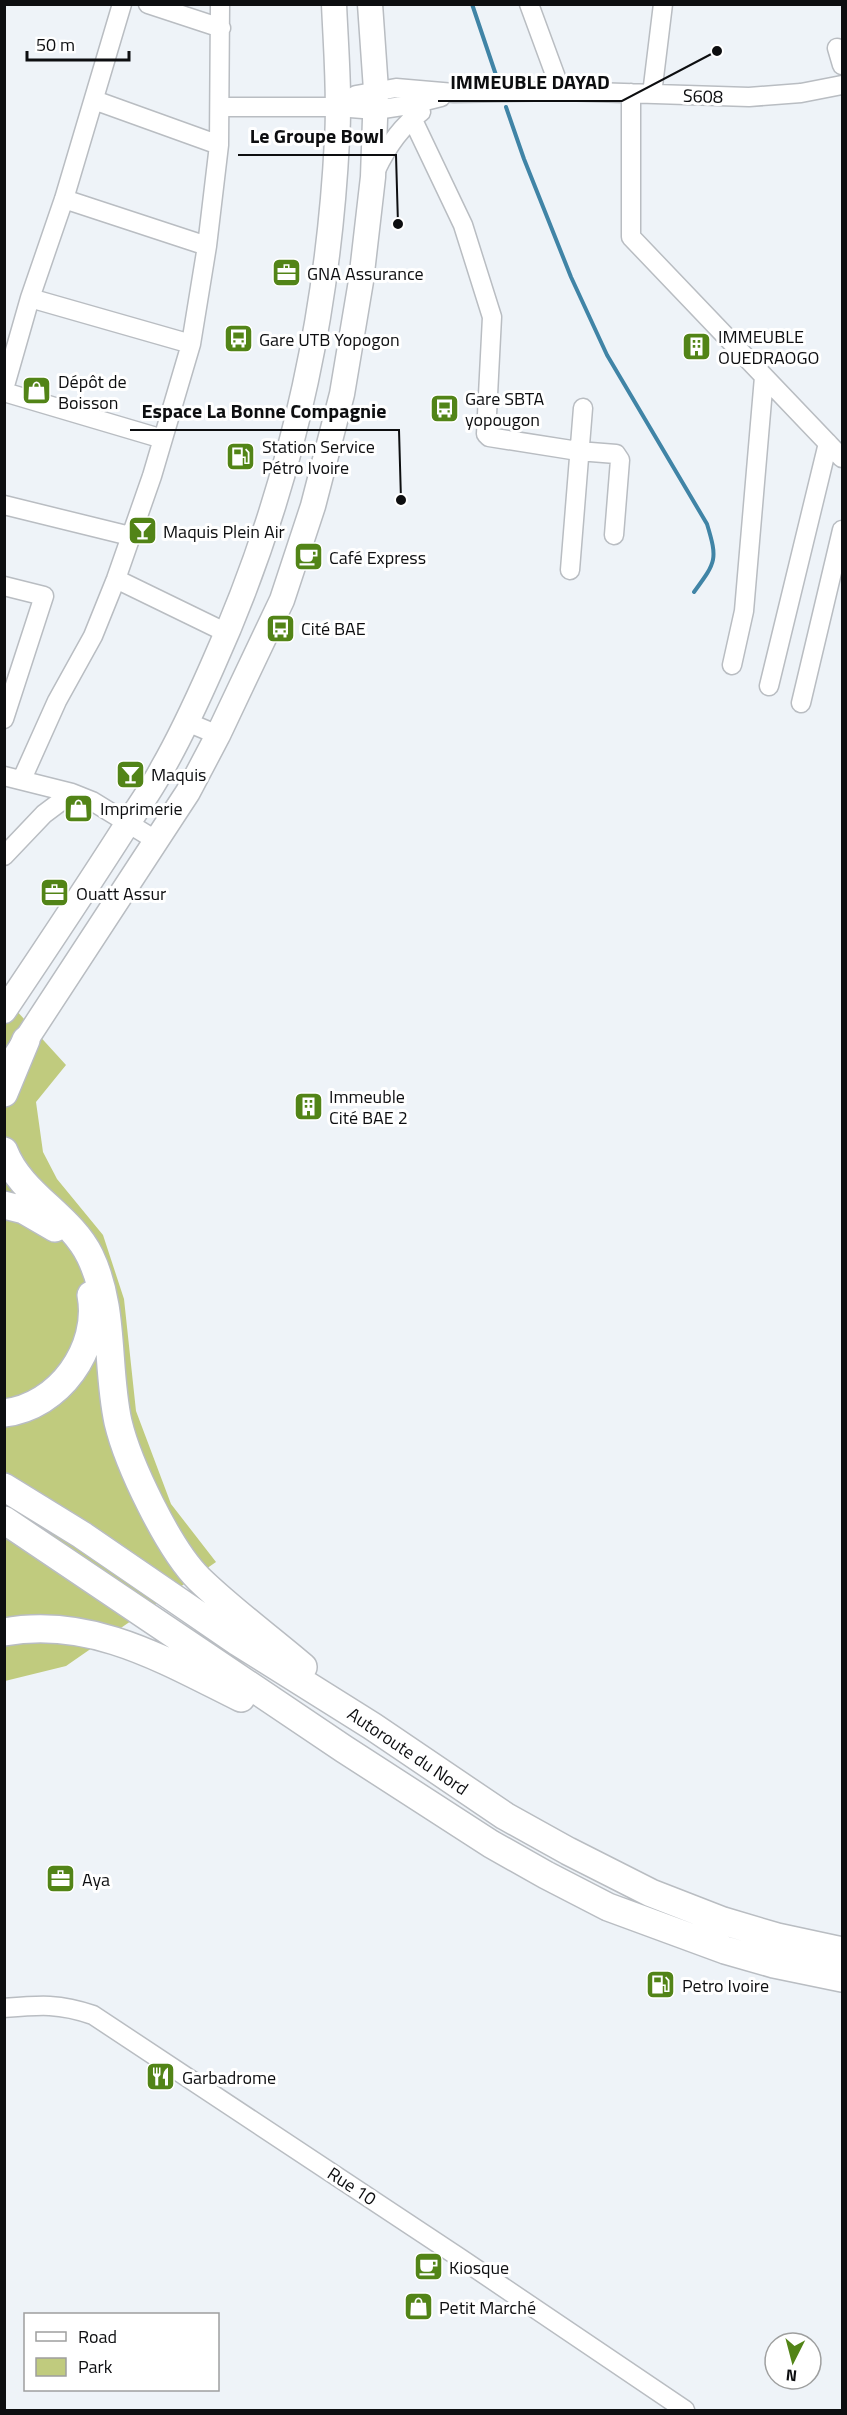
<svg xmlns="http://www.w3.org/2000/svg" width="847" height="2415" font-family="'Titillium Web',sans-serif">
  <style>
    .green { fill: #c0cb7e }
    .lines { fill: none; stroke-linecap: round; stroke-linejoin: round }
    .stream { stroke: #4084a6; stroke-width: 4 }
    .minor-casing { stroke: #b9bdc2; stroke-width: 21 }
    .major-casing { stroke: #b9bdc2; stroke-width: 27 }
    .highway-casing { stroke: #b9bdc2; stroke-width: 30 }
    .minor { stroke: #fff; stroke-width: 18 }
    .major { stroke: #fff; stroke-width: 24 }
    .highway { stroke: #fff; stroke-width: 27 }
    .labels { text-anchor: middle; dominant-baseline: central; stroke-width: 6; stroke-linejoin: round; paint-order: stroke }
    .street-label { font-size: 18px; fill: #0d0e10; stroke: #fff }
    .poi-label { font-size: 18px; fill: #0d0e10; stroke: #fff; text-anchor: start }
    .leader { fill: none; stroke: #0d0e10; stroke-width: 2 }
    .callout-dot { fill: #0d0e10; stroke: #fff; stroke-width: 2 }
    .callout-label { font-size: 20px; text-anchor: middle; font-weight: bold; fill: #0d0e10; stroke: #fff; stroke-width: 6; stroke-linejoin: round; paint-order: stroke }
  </style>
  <rect width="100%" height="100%" fill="#eef3f8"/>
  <path class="green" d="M 4,997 L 66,1065 L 36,1102 L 43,1152 L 57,1179 L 103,1235 L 124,1299 L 136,1411 L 171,1504 L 216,1562 L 66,1666 L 5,1681 Z"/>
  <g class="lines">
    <path class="stream" d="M 472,4 L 499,84
      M 506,107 L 524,159 L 571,277 L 607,355 L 707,524 C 718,560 716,562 694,592"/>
    <defs>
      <path id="minor" d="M 148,4 L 221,28
        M 529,4 L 561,91
        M 837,48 L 842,65
        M 631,93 L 631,237 L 842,458
        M 652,94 L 663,4
        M 94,100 L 219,145
        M 220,107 L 337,107 L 376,110 L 409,105 L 441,97
        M 337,107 L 356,95 L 396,88 L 454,93 L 561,91 L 749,97 L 801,93 L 842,85
        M 412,118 L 463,225 L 492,317 L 486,434 L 489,437 L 578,451 L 616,454 L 620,460 L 614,535
        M 376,170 C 387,147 400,127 421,112
        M 64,199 L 207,246
        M 30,298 L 191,344
        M 4,389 L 30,298 L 64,199 L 122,4
        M 4,392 L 163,439
        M 4,505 L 130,536
        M 570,570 L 583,408
        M 116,579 L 227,633
        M 4,586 L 44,596 L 4,719
        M 732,665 L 744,611 L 764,377
        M 769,686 L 828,443
        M 801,703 L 842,530
        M 187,722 L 218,735
        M 4,776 L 72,793
        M 22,779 L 57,701 L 93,636 L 116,579 L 152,476 L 191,344 L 207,246 L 219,145 L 220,4
        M 4,856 L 44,814 L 72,793 L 92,801 L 157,841
        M 4,2008 C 39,2005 59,2003 93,2015 L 460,2258 L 685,2410"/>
      <path id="major" d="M 4,1011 C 45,950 85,890 124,829 C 137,809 151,790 162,769 C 181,736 197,701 212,667 C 287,501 328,322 337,140 C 340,96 336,50 334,4
        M 16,1055 L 188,792 L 218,735 L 282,600 L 313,506 L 342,394 L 361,281 L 373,177 L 376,90 L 370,4"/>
      <path id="highway" d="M 4,1093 L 26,1040
        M 4,1151 C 21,1195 70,1215 90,1256 C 115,1308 106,1367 118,1422 C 128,1464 168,1548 199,1579 C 231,1610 269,1638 303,1667
        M 4,1205 L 24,1210 L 55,1228
        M 4,1413 C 59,1407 101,1348 91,1295
        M 4,1487 L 82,1535 L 238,1642 L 372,1726 L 505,1816 L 568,1851 L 651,1893 L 723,1921 L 777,1937 L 842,1951
        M 4,1520 L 344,1749 L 491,1844 L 546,1875 L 608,1907 L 725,1950 L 774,1964 L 842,1978
        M 4,1632 C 92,1616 166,1661 241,1698"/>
    </defs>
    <use href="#minor" class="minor-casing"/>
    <use href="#major" class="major-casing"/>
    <use href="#highway" class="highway-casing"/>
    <use href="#minor" class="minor"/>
    <use href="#major" class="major"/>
    <use href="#highway" class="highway"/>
  </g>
  <defs>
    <symbol id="office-square" viewBox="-11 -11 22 22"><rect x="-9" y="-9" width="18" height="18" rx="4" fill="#528417" stroke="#fff"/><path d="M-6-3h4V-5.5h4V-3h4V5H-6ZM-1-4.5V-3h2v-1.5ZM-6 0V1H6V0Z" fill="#fff"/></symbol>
    <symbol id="bus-square" viewBox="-11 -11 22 22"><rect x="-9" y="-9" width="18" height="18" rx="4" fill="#528417" stroke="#fff"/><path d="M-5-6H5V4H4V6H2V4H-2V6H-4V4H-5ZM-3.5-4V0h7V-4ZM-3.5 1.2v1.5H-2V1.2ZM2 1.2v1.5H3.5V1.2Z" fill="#fff"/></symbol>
    <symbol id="building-square" viewBox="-11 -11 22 22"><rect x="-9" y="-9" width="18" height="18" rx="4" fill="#528417" stroke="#fff"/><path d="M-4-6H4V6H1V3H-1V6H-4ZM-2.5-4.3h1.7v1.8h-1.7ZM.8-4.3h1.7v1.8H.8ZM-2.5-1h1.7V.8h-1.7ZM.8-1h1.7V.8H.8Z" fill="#fff"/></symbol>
    <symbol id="shop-square" viewBox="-11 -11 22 22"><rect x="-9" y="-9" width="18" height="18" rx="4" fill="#528417" stroke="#fff"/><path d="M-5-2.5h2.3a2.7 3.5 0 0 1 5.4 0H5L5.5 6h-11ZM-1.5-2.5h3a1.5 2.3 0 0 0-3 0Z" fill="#fff"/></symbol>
    <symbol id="fuel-square" viewBox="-11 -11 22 22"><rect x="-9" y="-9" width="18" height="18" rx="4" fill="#528417" stroke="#fff"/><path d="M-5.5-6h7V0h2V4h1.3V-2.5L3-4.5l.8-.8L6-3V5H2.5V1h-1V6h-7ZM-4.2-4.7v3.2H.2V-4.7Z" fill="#fff"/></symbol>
    <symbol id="bar-square" viewBox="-11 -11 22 22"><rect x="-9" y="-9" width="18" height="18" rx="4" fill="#528417" stroke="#fff"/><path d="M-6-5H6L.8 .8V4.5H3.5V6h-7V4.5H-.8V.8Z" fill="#fff"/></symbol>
    <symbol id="cafe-square" viewBox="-11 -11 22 22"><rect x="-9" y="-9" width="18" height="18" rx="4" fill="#528417" stroke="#fff"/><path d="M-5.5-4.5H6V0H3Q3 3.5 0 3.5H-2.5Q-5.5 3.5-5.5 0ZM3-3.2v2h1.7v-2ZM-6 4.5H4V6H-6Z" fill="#fff"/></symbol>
    <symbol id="restaurant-square" viewBox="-11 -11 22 22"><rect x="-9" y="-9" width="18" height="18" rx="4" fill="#528417" stroke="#fff"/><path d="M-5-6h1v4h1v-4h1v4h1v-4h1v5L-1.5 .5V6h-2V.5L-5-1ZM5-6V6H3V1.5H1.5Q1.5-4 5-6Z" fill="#fff"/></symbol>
  </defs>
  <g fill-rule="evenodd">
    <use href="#office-square" x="270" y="256" width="33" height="33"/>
    <use href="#bus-square" x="222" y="322" width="33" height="33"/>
    <use href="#building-square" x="680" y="330" width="33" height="33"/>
    <use href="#shop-square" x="20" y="374" width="33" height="33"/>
    <use href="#bus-square" x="428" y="392" width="33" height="33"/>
    <use href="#fuel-square" x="224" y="440" width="33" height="33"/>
    <use href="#bar-square" x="126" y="514" width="33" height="33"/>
    <use href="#cafe-square" x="292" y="540" width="33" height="33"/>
    <use href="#bus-square" x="264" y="612" width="33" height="33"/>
    <use href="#bar-square" x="114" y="758" width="33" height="33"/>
    <use href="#shop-square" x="62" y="792" width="33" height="33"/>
    <use href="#office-square" x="38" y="876" width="33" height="33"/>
    <use href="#building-square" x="292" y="1090" width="33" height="33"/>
    <use href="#office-square" x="44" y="1862" width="33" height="33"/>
    <use href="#fuel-square" x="644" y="1968" width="33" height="33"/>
    <use href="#restaurant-square" x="144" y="2060" width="33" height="33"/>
    <use href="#cafe-square" x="412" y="2250" width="33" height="33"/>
    <use href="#shop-square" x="402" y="2290" width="33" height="33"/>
  </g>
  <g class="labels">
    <g class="street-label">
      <text transform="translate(703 96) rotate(2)">S608</text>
      <text transform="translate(408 1751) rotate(34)">Autoroute du Nord</text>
      <text transform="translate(352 2186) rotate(33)">Rue 10</text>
    </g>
    <g class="poi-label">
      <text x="307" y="273">GNA Assurance</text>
      <text x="718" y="336">IMMEUBLE<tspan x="718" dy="21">OUEDRAOGO</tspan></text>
      <text x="259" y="339">Gare UTB Yopogon</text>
      <text x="58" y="381">Dépôt de<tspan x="58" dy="21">Boisson</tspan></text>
      <text x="465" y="398">Gare SBTA<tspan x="465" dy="21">yopougon</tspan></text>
      <text x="262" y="446">Station Service<tspan x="262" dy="21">Pétro Ivoire</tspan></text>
      <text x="163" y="531">Maquis Plein Air</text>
      <text x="329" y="557">Café Express</text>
      <text x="301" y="628">Cité BAE</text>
      <text x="151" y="774">Maquis</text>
      <text x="100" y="808">Imprimerie</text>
      <text x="76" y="893">Ouatt Assur</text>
      <text x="329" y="1096">Immeuble<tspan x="329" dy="21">Cité BAE 2</tspan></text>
      <text x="82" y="1879">Aya</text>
      <text x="682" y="1985">Petro Ivoire</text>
      <text x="182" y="2077">Garbadrome</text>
      <text x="449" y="2267">Kiosque</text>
      <text x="439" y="2307">Petit Marché</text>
    </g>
  </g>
  <path class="leader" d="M717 51L622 101H438M398 224L396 155H238M401 500L399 430H130"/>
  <g class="callout-dot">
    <circle cx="717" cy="51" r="6"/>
    <circle cx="398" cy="224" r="6"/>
    <circle cx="401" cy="500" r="6"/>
  </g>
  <g class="callout-label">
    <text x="530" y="89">IMMEUBLE DAYAD</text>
    <text x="317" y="143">Le Groupe Bowl</text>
    <text x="264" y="418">Espace La Bonne Compagnie</text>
  </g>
  <rect width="847" height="2415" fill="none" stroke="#0d0e10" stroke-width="12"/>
  <rect x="24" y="2313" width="195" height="78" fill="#ffffff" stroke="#9e9f9f" stroke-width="1.5"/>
  <rect x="36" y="2332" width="30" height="9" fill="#ffffff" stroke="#9e9f9f" stroke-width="1.5"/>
  <text x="78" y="2343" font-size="18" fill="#0d0e10">Road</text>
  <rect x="36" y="2358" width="30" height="18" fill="#c0cb7e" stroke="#9e9f9f" stroke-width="1.5"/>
  <text x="78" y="2373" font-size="18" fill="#0d0e10">Park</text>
  <g transform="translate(793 2361) rotate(186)"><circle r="28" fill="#ffffff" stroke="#9e9f9f" stroke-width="1.5"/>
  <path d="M0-4.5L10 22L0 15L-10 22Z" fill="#528417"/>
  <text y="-9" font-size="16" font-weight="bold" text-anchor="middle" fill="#0d0e10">N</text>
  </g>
  <path d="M27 51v9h102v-9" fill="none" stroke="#0d0e10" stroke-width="3"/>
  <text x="36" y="51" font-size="18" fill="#0d0e10" stroke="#ffffff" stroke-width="4.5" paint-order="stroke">50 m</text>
</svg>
